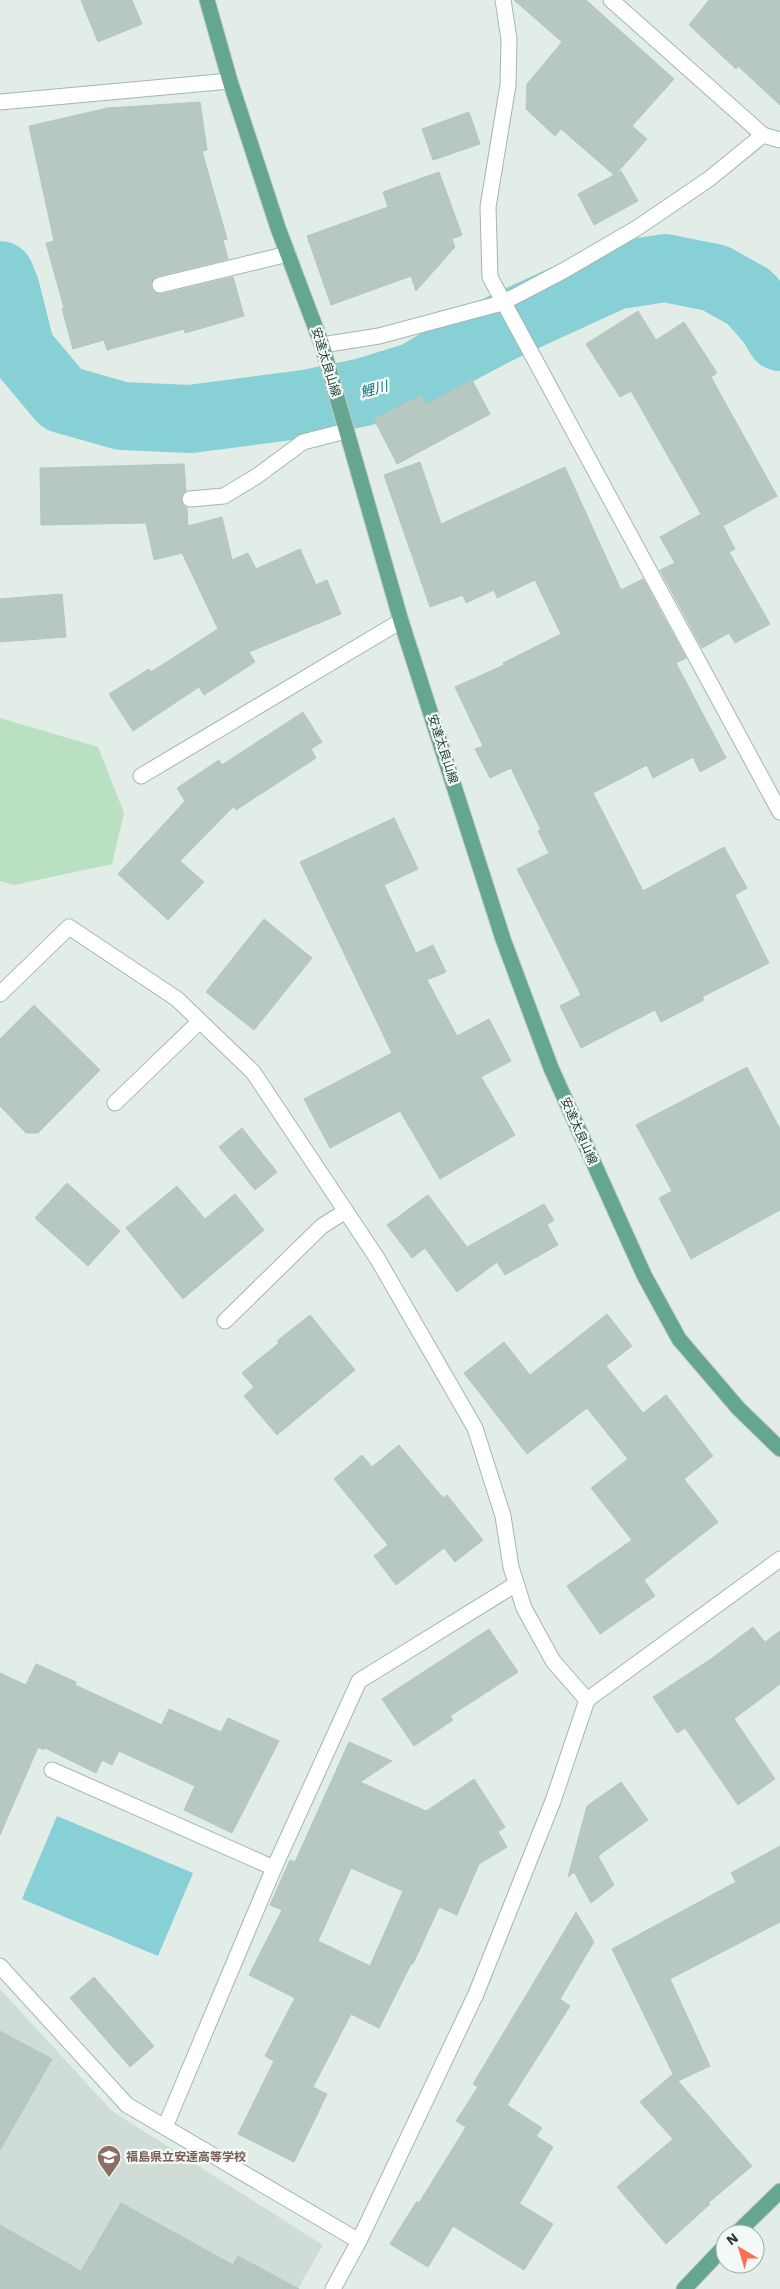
<svg xmlns="http://www.w3.org/2000/svg" width="780" height="2289" font-family="'Work Sans','Noto Sans JP',sans-serif">
  <style>
    .built { fill: #d0ddd6 }
    .green { fill: #b9e0c1 }
    .water { fill: #86d0d6 }
    .lines { fill: none; stroke-linecap: round; stroke-linejoin: round }
    .river { stroke: #86d0d6; stroke-width: 68 }
    .building { fill: #b7c8c0; stroke: #b4c7be; fill-rule: evenodd }
    .minor-casing { stroke: #a4b6ae; stroke-width: 17 }
    .major-casing { stroke: #c1cac6; stroke-width: 17 }
    .minor { stroke: #fff; stroke-width: 15 }
    .major { stroke: #64a690; stroke-width: 15 }
    .labels { text-anchor: middle; dominant-baseline: central; stroke-width: 4.5; stroke-linejoin: round; paint-order: stroke }
    .street-label { font-size: 12px; fill: #214035; stroke: #f3f9f6 }
    .education-label { font-size: 12px; font-weight: bold; fill: #785e54; stroke: #f3f9f6; text-anchor: start }
    .water-label { font-size: 14px; font-style: italic; fill: #167680; stroke: #f3f9f6 }
  </style>
  <rect width="100%" height="100%" fill="#e2ede7"/>
  <path class="built" d="M 0,1989 L 112,2111 L 323,2245 L 298,2289 L 0,2289 Z"/>
  <path class="green" d="M 0,718 L 98,747 L 124,813 L 112,864 L 14,885 L 0,881 Z"/>
  <path class="water" d="M 57,1816 L 193,1873 L 158,1956 L 22,1899 Z"/>
  <g class="lines">
    <path class="river" d="M 0,275 L 6,290 L 21,350 L 62,399 L 122,416 L 190,419 L 305,404 L 364,392 L 416,376 L 461,349 L 507,325 L 614,276 L 665,268 L 715,278 L 749,297 L 772,323 L 780,337"/>
  </g>
  <path class="building" d="M 81,0 L 132,0 L 142,24 L 98,42 Z
    M 514,0 L 586,0 L 674,79 L 632,126 L 647,139 L 616,174 L 621,171 L 638,201 L 594,225 L 578,194 L 614,175 L 561,129 L 555,136 L 526,109 L 527,84 L 562,42 Z
    M 709,0 L 780,0 L 780,105 L 738,66 L 736,69 L 689,25 Z
    M 200,102 L 207,150 L 202,151 L 227,239 L 223,240 L 228,259 L 158,276 L 153,279 L 151,287 L 154,292 L 162,294 L 233,277 L 244,316 L 185,333 L 184,329 L 107,350 L 104,340 L 73,349 L 62,309 L 64,308 L 46,243 L 54,241 L 29,126 L 108,108 Z
    M 469,112 L 480,144 L 433,160 L 422,129 Z
    M 439,172 L 462,235 L 452,239 L 455,247 L 416,291 L 411,276 L 331,305 L 307,236 L 388,207 L 383,192 Z
    M 638,311 L 656,340 L 684,322 L 717,373 L 711,377 L 777,496 L 723,526 L 735,549 L 729,552 L 770,624 L 735,643 L 729,633 L 702,648 L 660,570 L 675,563 L 660,537 L 701,514 L 631,391 L 620,397 L 586,344 Z
    M 472,380 L 490,414 L 397,464 L 374,419 L 421,395 L 426,404 Z
    M 420,462 L 441,524 L 565,467 L 621,590 L 643,579 L 686,658 L 676,663 L 726,758 L 700,772 L 693,757 L 653,778 L 647,765 L 593,793 L 643,891 L 724,847 L 747,888 L 735,895 L 769,963 L 702,997 L 704,1000 L 661,1022 L 655,1010 L 581,1048 L 560,1006 L 581,995 L 517,869 L 549,853 L 538,831 L 541,830 L 511,768 L 490,778 L 475,749 L 483,746 L 455,687 L 504,665 L 503,663 L 561,634 L 535,580 L 497,598 L 494,590 L 466,603 L 463,595 L 430,607 L 384,475 Z
    M 184,464 L 186,491 L 181,499 L 183,505 L 187,508 L 188,526 L 222,517 L 232,560 L 248,553 L 256,569 L 300,549 L 316,585 L 327,580 L 341,614 L 249,652 L 255,662 L 204,695 L 199,687 L 133,731 L 109,694 L 149,669 L 151,672 L 218,629 L 182,553 L 154,560 L 146,523 L 41,525 L 40,468 Z
    M 62,594 L 66,637 L 0,642 L 0,599 Z
    M 303,712 L 322,742 L 311,749 L 316,758 L 236,810 L 234,806 L 180,861 L 204,882 L 168,920 L 118,874 L 185,801 L 177,788 L 219,760 L 222,765 Z
    M 394,818 L 418,869 L 384,885 L 416,953 L 433,945 L 446,972 L 427,980 L 457,1036 L 489,1019 L 511,1061 L 481,1077 L 515,1135 L 440,1179 L 400,1111 L 330,1148 L 304,1099 L 392,1053 L 300,862 Z
    M 264,919 L 312,958 L 254,1030 L 206,992 Z
    M 34,1005 L 100,1070 L 38,1133 L 26,1133 L 0,1106 L 0,1039 Z
    M 747,1067 L 780,1129 L 780,1210 L 691,1259 L 659,1198 L 672,1191 L 636,1125 Z
    M 242,1128 L 277,1172 L 255,1190 L 219,1147 Z
    M 67,1183 L 120,1231 L 88,1266 L 35,1218 Z
    M 177,1186 L 205,1219 L 235,1194 L 264,1230 L 183,1299 L 126,1228 Z
    M 428,1195 L 467,1247 L 544,1204 L 554,1220 L 547,1225 L 558,1245 L 505,1275 L 497,1262 L 457,1292 L 425,1248 L 412,1258 L 387,1225 Z
    M 607,1314 L 632,1346 L 606,1366 L 643,1413 L 666,1395 L 713,1456 L 684,1479 L 718,1522 L 644,1580 L 655,1596 L 600,1634 L 567,1586 L 632,1540 L 591,1488 L 628,1459 L 587,1408 L 527,1454 L 464,1373 L 504,1342 L 530,1375 Z
    M 310,1315 L 355,1370 L 277,1435 L 244,1396 L 254,1387 L 242,1373 L 279,1343 L 277,1341 Z
    M 399,1445 L 443,1498 L 447,1495 L 483,1540 L 455,1562 L 444,1548 L 396,1585 L 374,1556 L 388,1545 L 334,1479 L 362,1455 L 372,1467 Z
    M 753,1627 L 765,1642 L 780,1631 L 780,1684 L 734,1719 L 775,1779 L 738,1805 L 685,1728 L 677,1733 L 653,1697 L 711,1659 Z
    M 489,1629 L 518,1672 L 450,1716 L 453,1720 L 414,1746 L 382,1699 Z
    M 36,1664 L 76,1682 L 75,1685 L 162,1725 L 169,1709 L 221,1732 L 228,1718 L 279,1741 L 232,1833 L 184,1810 L 195,1786 L 119,1751 L 112,1765 L 102,1760 L 96,1773 L 45,1748 L 44,1750 L 38,1747 L 0,1835 L 0,1673 L 26,1685 Z
    M 349,1742 L 392,1761 L 360,1782 L 426,1811 L 474,1779 L 505,1827 L 498,1832 L 507,1847 L 479,1864 L 457,1915 L 439,1907 L 413,1964 L 411,1964 L 379,2028 L 351,2014 L 313,2087 L 327,2094 L 294,2162 L 238,2134 L 274,2061 L 265,2056 L 295,1998 L 249,1975 L 282,1910 L 270,1905 L 290,1860 L 295,1862 ZM 351,1868 L 403,1891 L 370,1966 L 318,1941 Z
    M 621,1782 L 648,1820 L 598,1856 L 614,1885 L 591,1903 L 574,1872 L 568,1877 L 587,1806 Z
    M 780,1846 L 780,1922 L 670,1979 L 710,2066 L 678,2081 L 752,2166 L 708,2203 L 710,2204 L 666,2244 L 617,2187 L 673,2139 L 640,2102 L 672,2075 L 674,2076 L 612,1949 L 736,1882 L 731,1873 Z
    M 576,1912 L 594,1942 L 560,1999 L 570,2006 L 507,2105 L 542,2128 L 536,2136 L 553,2147 L 518,2206 L 520,2204 L 553,2224 L 524,2270 L 453,2226 L 428,2267 L 390,2244 L 417,2201 L 419,2203 L 466,2127 L 456,2121 L 478,2087 L 473,2084 Z
    M 94,1977 L 154,2046 L 130,2067 L 70,1998 Z
    M 0,2031 L 52,2059 L 0,2150 Z
    M 121,2203 L 233,2265 L 238,2256 L 299,2289 L 0,2289 L 0,2225 L 81,2271 Z"/>
  <g class="lines">
    <defs>
      <path id="minor" d="M 503,0 L 509,39 L 508,85 L 488,207 L 490,277 L 780,812
        M 0,102 L 230,81
        M 763,135 L 780,140
        M 160,285 L 288,254
        M 322,345 L 379,336 L 502,303 L 563,271 L 637,228 L 709,179 L 763,135 L 611,0
        M 190,499 L 224,496 L 257,476 L 303,442 L 346,431
        M 141,776 L 401,621
        M 0,994 L 69,927 L 177,999 L 253,1072 L 377,1258 L 475,1428 L 503,1516 L 511,1567 L 524,1608 L 553,1661 L 587,1700
        M 115,1103 L 200,1021
        M 225,1321 L 322,1226 L 346,1211
        M 52,1770 L 274,1868
        M 0,1966 L 127,2105 L 359,2241
        M 165,2127 L 274,1868 L 359,1681 L 516,1584
        M 333,2289 L 359,2241 L 476,1994 L 553,1801 L 587,1700 L 780,1559"/>
      <path id="major" d="M 207,0 L 230,81 L 278,228 L 322,345 L 401,621 L 503,939 L 551,1068 L 644,1275 L 679,1339 L 738,1408 L 780,1449
        M 736,2234 L 780,2191
        M 684,2289 L 725,2246"/>
    </defs>
    <use href="#minor" class="minor-casing"/>
    <use href="#major" class="major-casing"/>
    <use href="#minor" class="minor"/>
    <use href="#major" class="major"/>
  </g>
  <defs>
    <symbol id="school-pin" viewBox="-11 -11 22 30"><path d="M0 17L-7.5 6A9.5 9.5 0 1 1 7.5 6Z" fill="#8d6e63" stroke="#f3f9f6"/><path d="M0-5L7-2L0 1L-7-2ZM-4 1L0 2.5L4 1V4Q0 6-4 4Z" fill="#fff"/></symbol>
  </defs>
  <g fill-rule="evenodd">
    <use href="#school-pin" x="95" y="2143" width="28" height="38"/>
  </g>
  <g class="labels">
    <g class="street-label">
      <text transform="translate(326 362) rotate(73)">安達太良山線</text>
      <text transform="translate(443 749) rotate(72)">安達太良山線</text>
      <text transform="translate(579 1131) rotate(66)">安達太良山線</text>
    </g>
    <g class="education-label">
      <text x="126" y="2157">福島県立安達高等学校</text>
    </g>
    <g class="water-label">
      <text transform="translate(374 389) rotate(-15)">鯉川</text>
    </g>
  </g>
  <g transform="translate(740 2249) rotate(322)"><circle r="24" fill="#f3f9f6" stroke="#9fafa9"/>
  <path d="M0-4L9 19L0 12L-9 19Z" fill="#fb6f52"/>
  <text y="-8" font-size="14" font-weight="bold" text-anchor="middle" fill="#214035">N</text>
  </g>
</svg>
